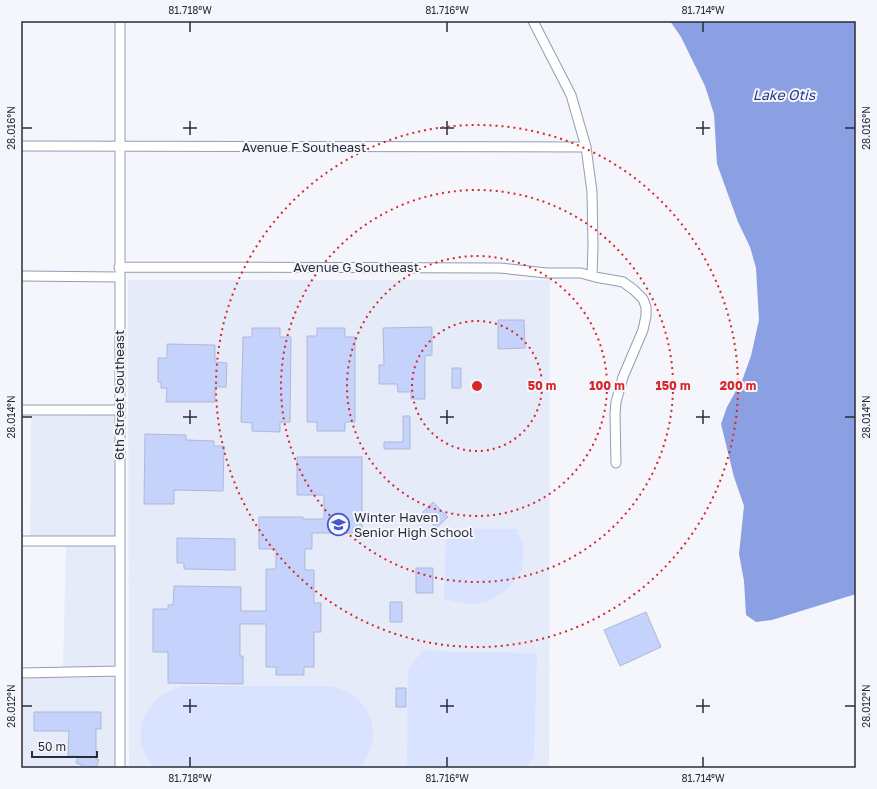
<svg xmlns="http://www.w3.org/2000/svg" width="877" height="789" font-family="'Golos Text',sans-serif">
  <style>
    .built { fill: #e6ebf9 }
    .green { fill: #d9e3ff }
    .water { fill: #8ba0e3 }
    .building { fill: #c4d2fc; stroke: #afb8d4 }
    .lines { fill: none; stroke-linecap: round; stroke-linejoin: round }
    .minor-casing { stroke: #939cb7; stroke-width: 11 }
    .minor { stroke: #fff; stroke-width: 9 }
    .ticks { fill: none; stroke: #2a2d38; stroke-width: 1.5 }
    .ring { fill: none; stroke: #d62828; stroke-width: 2; stroke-dasharray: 2 4 }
    .labels { text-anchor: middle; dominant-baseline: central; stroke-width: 4; stroke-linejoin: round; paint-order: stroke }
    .street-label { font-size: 13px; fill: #2a2d38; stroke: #f4f6fc }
    .poi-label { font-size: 13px; fill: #2a2d38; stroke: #f4f6fc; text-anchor: start }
    .water-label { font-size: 14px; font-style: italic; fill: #2a3886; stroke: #f4f6fc }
    .centre { fill: #d62828; stroke: #f4f6fc; stroke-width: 2 }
    .ring-label { font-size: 12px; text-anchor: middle; font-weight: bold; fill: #d62828; stroke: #f4f6fc; stroke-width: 4; stroke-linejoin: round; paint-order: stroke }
    .neatline { fill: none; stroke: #2a2d38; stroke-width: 1.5 }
    .ticks-label { font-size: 10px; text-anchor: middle; fill: #2a2d38 }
  </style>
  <rect width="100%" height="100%" fill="#f4f6fc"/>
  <path class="built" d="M 128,280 L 550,280 L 549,768 L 129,768 Z
    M 115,415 L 115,536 L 30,536 L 31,416 Z
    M 66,546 L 115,546 L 115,666 L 63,668 Z
    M 115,677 L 116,768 L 21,768 L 21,678 Z"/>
  <path class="green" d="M 446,529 L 517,529 L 524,548 L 522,570 L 507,590 L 489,601 L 470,605 L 444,599 Z
    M 422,651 L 537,653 L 534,758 L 525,768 L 407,768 L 408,670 Z
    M 184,686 L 329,686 C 370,692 388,737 359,768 L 155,768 C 125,737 145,694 184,686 Z"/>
  <path class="water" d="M 670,21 L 856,21 L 856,594 L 772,620 L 756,622 L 746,615 L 744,581 L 739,554 L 744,506 L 734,477 L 721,424 L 727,407 L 743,378 L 751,356 L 759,320 L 756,268 L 750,247 L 738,222 L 717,164 L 714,114 L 705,86 L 681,37 Z"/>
  <path class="building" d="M 498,320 L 524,320 L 525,348 L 498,349 Z
    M 432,327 L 432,355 L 425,356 L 425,399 L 411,399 L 411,392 L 398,392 L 397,384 L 379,384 L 379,365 L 384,365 L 383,328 Z
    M 252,328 L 280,328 L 280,337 L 291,337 L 290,422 L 280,422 L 280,432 L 252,431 L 252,423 L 241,422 L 243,337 L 252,337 Z
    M 317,328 L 345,328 L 345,337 L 355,337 L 355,422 L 345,422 L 345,431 L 317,431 L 317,422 L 307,422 L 307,336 L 317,336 Z
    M 167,344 L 215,345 L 215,362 L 227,363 L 226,387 L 215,387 L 215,402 L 166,402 L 167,388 L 161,388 L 161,382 L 158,382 L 158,358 L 167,358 Z
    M 452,368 L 461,368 L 461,388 L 452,388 Z
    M 403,416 L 410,416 L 410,449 L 384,449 L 384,442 L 403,442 Z
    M 145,434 L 186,435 L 186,440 L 214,441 L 214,446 L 224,446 L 223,491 L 174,490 L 174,504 L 144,504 Z
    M 297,457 L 362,457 L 362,533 L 312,533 L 312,549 L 305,549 L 305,570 L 314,570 L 314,603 L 321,603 L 321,632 L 314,632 L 314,667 L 304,667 L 304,675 L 276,675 L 276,667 L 266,667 L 266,624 L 240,624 L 240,656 L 243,656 L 243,684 L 168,683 L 168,652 L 153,652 L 153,609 L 168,609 L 168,605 L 173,605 L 174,586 L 241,587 L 241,611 L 266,611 L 266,569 L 276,569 L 276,549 L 259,549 L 259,517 L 303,517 L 303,519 L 324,519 L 324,495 L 297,495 Z
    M 433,502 L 448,517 L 436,528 L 422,513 Z
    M 177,538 L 235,539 L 235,570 L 184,569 L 184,563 L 177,563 Z
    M 416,568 L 433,568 L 433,593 L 416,593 Z
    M 390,602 L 402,602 L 402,622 L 390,622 Z
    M 646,612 L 661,647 L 620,666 L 604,630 Z
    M 396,688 L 406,688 L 406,707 L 396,707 Z
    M 34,712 L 101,712 L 101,729 L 96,729 L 96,759 L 99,760 L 96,768 L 79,768 L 82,765 L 76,763 L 78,756 L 68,756 L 69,731 L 34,731 Z"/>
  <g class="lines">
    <defs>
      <path id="minor" d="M 120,21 L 120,768
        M 533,21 L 571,95 L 586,147 L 592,192 L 593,246 L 592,276
        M 21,146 L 586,147
        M 119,267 L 500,268 L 547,273 L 581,273 L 595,277 L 618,281 L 623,282 L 634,290 L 643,299 L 646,307 L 646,316 L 643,330 L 623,377 L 616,402 L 615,414 L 616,463
        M 21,276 L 119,277
        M 21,410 L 120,410
        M 21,541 L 120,541
        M 21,673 L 120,671"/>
    </defs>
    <use href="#minor" class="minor-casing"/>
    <use href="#minor" class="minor"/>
  </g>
  <path class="ticks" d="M 190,22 L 190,32M 447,22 L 447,32M 703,22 L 703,32M 190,121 L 190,135M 447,121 L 447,135M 703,121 L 703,135M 22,128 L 32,128M 183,128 L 197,128M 440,128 L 454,128M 696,128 L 710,128M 845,128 L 855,128M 190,410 L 190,424M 447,410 L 447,424M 703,410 L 703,424M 22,417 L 32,417M 183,417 L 197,417M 440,417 L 454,417M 696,417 L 710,417M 845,417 L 855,417M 190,699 L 190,713M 447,699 L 447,713M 703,699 L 703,713M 22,706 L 32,706M 183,706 L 197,706M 440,706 L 454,706M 696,706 L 710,706M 845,706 L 855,706M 190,757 L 190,767M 447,757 L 447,767M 703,757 L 703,767"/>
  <g class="ring">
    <circle cx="477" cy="386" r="65"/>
    <circle cx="477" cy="386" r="130"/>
    <circle cx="477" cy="386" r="196"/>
    <circle cx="477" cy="386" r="261"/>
  </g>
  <defs>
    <symbol id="school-ring" viewBox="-11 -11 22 22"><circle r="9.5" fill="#f4f6fc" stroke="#4459cd" stroke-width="1.5"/><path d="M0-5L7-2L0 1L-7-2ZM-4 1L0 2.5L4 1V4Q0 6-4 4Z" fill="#4459cd"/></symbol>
  </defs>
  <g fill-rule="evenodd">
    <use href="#school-ring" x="326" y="512" width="25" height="25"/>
  </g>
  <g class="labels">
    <g class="street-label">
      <text x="304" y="147">Avenue F Southeast</text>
      <text x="356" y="267">Avenue G Southeast</text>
      <text transform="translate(119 395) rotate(-90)">6th Street Southeast</text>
    </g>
    <g class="poi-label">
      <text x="354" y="517">Winter Haven<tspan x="354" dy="15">Senior High School</tspan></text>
    </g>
    <g class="water-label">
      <text x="784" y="94">Lake Otis</text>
    </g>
  </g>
  <circle cx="477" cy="386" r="6" class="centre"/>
  <g class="ring-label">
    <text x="542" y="390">50 m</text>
    <text x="607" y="390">100 m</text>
    <text x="673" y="390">150 m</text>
    <text x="738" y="390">200 m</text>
  </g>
  <rect width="877" height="789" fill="none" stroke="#f4f6fc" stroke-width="44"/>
  <path d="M32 751v6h65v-6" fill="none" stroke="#2a2d38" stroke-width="2"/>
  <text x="38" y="751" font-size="12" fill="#2a2d38" stroke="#f4f6fc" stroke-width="3" paint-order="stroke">50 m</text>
  <rect x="22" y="22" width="833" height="745" class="neatline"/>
  <g class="ticks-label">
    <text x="190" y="14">81.718°W</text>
    <text x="447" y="14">81.716°W</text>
    <text x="703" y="14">81.714°W</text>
    <text transform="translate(11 128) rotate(-90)" y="4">28.016°N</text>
    <text transform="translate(866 128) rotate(-90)" y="4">28.016°N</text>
    <text transform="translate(11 417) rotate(-90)" y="4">28.014°N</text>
    <text transform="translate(866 417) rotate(-90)" y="4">28.014°N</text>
    <text transform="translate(11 706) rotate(-90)" y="4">28.012°N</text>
    <text transform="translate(866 706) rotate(-90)" y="4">28.012°N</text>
    <text x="190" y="782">81.718°W</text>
    <text x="447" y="782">81.716°W</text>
    <text x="703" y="782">81.714°W</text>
  </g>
</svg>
